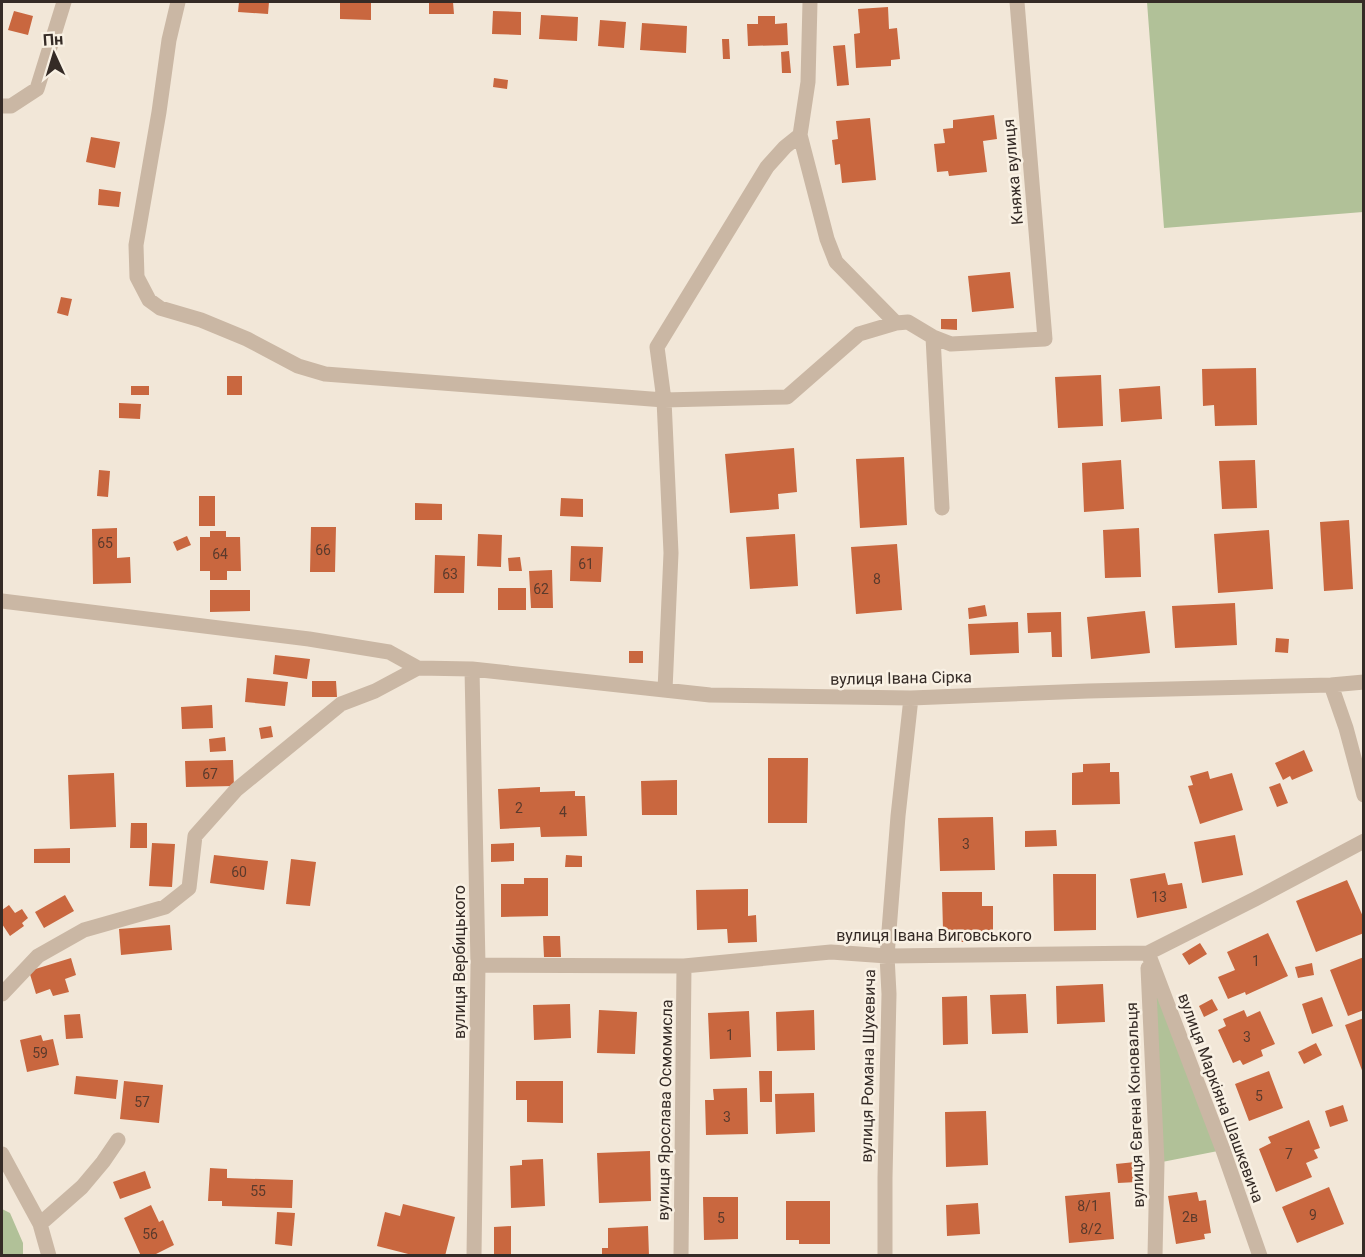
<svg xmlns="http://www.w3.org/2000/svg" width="1365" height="1257" font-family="Roboto,sans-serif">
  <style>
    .green { fill: #b1c198 }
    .building { fill: #c9673f }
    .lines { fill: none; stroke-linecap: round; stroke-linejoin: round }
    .minor { stroke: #cab7a4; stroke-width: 15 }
    .labels { text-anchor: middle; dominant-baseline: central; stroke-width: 5; stroke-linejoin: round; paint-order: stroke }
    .number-label { font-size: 14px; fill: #5a3a2c }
    .street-label { font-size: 16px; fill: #352b26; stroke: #f9f1e4 }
  </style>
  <rect width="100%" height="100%" fill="#f2e7d8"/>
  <path class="green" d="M 1147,2 L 1363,2 L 1363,212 L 1164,228 Z
    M 1148,953 L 1223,1150 L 1157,1163 Z
    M 2,1209 L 10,1213 L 23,1243 L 23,1255 L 2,1255 Z"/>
  <path class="building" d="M 239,2 L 269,2 L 268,14 L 238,12 Z
    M 340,2 L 371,2 L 371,20 L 340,19 Z
    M 429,2 L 453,2 L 454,14 L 429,14 Z
    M 888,7 L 889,29 L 897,28 L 900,59 L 891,60 L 891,66 L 856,68 L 854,34 L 860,33 L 858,9 Z
    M 14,11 L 33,16 L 28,35 L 8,30 Z
    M 493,11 L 521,12 L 521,35 L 492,34 Z
    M 541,15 L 578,17 L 577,41 L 539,39 Z
    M 758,16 L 775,16 L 775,24 L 787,23 L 788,45 L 748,46 L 747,24 L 758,24 Z
    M 600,20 L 626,22 L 624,48 L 598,46 Z
    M 642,23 L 687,26 L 686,53 L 640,50 Z
    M 722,39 L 729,39 L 730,59 L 723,59 Z
    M 845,45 L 849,85 L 837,86 L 833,46 Z
    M 789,51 L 791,73 L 782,73 L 781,52 Z
    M 494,78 L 508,80 L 507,89 L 493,87 Z
    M 994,115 L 997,139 L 983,141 L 987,172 L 949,176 L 948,171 L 937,172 L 934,144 L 945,143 L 943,129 L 953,128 L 953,120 Z
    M 870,118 L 876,180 L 842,183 L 840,164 L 835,165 L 832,140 L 838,139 L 836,121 Z
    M 91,137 L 120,142 L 115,168 L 86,162 Z
    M 99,189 L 121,192 L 119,207 L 98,205 Z
    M 1010,272 L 1014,308 L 972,312 L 968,276 Z
    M 61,297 L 72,299 L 68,316 L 57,313 Z
    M 941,319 L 957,319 L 957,330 L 941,329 Z
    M 1256,368 L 1257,425 L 1215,426 L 1214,405 L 1203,406 L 1202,369 Z
    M 1101,375 L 1103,426 L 1058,428 L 1055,377 Z
    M 227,376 L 242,376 L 242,395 L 227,395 Z
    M 131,386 L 149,386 L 149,395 L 131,395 Z
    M 1160,386 L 1162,419 L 1121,422 L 1119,389 Z
    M 119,403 L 141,404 L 140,419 L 119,418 Z
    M 794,448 L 797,492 L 778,494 L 779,509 L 730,513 L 725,454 Z
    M 904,457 L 907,525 L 860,528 L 856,459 Z
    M 1121,460 L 1124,509 L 1084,512 L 1082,463 Z
    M 1255,460 L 1257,508 L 1222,509 L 1219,461 Z
    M 99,470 L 110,471 L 108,497 L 97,496 Z
    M 199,496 L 215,496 L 215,526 L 199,526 Z
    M 561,498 L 583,499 L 583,517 L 560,516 Z
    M 415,503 L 442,504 L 442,520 L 415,520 Z
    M 1349,520 L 1353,589 L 1324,591 L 1320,522 Z
    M 311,527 L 336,527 L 335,572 L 310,572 Z
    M 117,528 L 117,558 L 130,557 L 131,583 L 93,584 L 92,529 Z
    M 1139,528 L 1141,577 L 1105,578 L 1103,530 Z
    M 1269,530 L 1273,589 L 1218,593 L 1214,534 Z
    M 210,531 L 226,531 L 226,537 L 240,537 L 241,571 L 227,571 L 227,580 L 210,580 L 210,571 L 200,571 L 200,537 L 210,537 Z
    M 478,534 L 502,535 L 501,567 L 477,566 Z
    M 795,534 L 798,586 L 750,589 L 746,537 Z
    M 187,536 L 191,545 L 177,551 L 173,542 Z
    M 897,544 L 902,610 L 856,614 L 851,547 Z
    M 571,546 L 603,547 L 601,582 L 570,581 Z
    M 435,555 L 465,556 L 464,593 L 434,593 Z
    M 520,557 L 522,571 L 509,571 L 508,558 Z
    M 552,570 L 553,608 L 531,608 L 529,571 Z
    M 498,588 L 526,588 L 526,610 L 498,610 Z
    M 210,590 L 250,590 L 250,611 L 210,612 Z
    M 1235,603 L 1237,645 L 1175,648 L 1172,606 Z
    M 985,605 L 987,616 L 969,619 L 968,608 Z
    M 1145,611 L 1150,653 L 1091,659 L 1087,617 Z
    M 1061,612 L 1062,657 L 1052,657 L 1051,632 L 1028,633 L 1027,613 Z
    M 1018,622 L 1019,653 L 970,655 L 968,624 Z
    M 1276,638 L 1289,639 L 1288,653 L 1275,652 Z
    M 629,651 L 643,651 L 643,663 L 629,663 Z
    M 275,655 L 310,659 L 307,679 L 273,674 Z
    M 247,678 L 288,682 L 285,706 L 245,702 Z
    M 312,681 L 336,681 L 337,697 L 312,697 Z
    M 212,705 L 213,728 L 182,729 L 181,707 Z
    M 271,726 L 273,737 L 261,739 L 259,728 Z
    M 225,737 L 226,751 L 210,752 L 209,739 Z
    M 1304,750 L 1313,771 L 1292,780 L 1290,776 L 1283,780 L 1275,763 Z
    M 768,758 L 808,758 L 807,823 L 768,823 Z
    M 233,760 L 234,786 L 186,787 L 185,761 Z
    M 1110,763 L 1110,772 L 1119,772 L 1120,804 L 1072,805 L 1072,773 L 1083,772 L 1083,764 Z
    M 1208,771 L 1210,779 L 1232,773 L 1243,810 L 1200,824 L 1188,786 L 1193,785 L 1190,776 Z
    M 114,773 L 116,827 L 70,829 L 68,775 Z
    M 677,780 L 677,815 L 642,815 L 641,781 Z
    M 1280,783 L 1288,803 L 1277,807 L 1269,787 Z
    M 540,787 L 540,792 L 575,791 L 575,796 L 585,796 L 587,836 L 541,837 L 540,827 L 500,829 L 498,789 Z
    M 993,817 L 995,870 L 940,871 L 938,818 Z
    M 131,823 L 147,823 L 147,848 L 130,848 Z
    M 1056,830 L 1057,846 L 1025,847 L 1025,831 Z
    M 1235,835 L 1243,875 L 1202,883 L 1194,842 Z
    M 152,843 L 175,844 L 172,887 L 149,886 Z
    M 514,843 L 514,861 L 491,862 L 491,844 Z
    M 70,848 L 70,863 L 34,863 L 34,849 Z
    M 214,855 L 268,861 L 264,890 L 210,883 Z
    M 566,855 L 582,856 L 582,867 L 565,867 Z
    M 291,859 L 316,862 L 310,906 L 286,904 Z
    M 1165,873 L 1168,885 L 1182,883 L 1187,908 L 1137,918 L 1130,879 Z
    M 1053,874 L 1096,874 L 1096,930 L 1054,931 Z
    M 524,878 L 548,878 L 548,916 L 501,917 L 501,884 L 524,884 Z
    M 1347,880 L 1364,919 L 1364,933 L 1316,952 L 1296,901 Z
    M 748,889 L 748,916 L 756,915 L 757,942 L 728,943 L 727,929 L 697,930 L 696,890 Z
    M 942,892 L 982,892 L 982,906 L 993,906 L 993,942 L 948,942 L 948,930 L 943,930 Z
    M 65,895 L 74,911 L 44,928 L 35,912 Z
    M 9,905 L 15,913 L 22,909 L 28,918 L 22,923 L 24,926 L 10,936 L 2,924 L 2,910 Z
    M 170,925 L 172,950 L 121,955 L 119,929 Z
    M 1268,933 L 1288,976 L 1246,995 L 1245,992 L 1228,999 L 1218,977 L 1235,970 L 1227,952 Z
    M 543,936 L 560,936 L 561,957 L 544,957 Z
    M 1200,943 L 1207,954 L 1189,965 L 1182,954 Z
    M 1364,957 L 1364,1010 L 1348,1016 L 1330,970 Z
    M 71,958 L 76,975 L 65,979 L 69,992 L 53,996 L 50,989 L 36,994 L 29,971 Z
    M 1312,963 L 1314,975 L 1298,978 L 1295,967 Z
    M 1103,984 L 1105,1022 L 1057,1024 L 1056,986 Z
    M 1026,994 L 1028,1033 L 992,1034 L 990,995 Z
    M 967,996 L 968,1044 L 943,1045 L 942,997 Z
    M 1322,997 L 1333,1026 L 1312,1034 L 1302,1004 Z
    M 1212,999 L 1218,1010 L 1204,1017 L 1199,1006 Z
    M 570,1004 L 571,1038 L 534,1040 L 533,1005 Z
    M 599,1010 L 637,1012 L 635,1054 L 597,1053 Z
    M 814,1010 L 815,1050 L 777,1051 L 776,1012 Z
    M 1244,1010 L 1247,1017 L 1260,1011 L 1275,1044 L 1261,1050 L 1263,1056 L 1243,1065 L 1240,1060 L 1233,1063 L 1218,1030 L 1226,1026 L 1223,1019 Z
    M 749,1011 L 751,1057 L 710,1059 L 708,1013 Z
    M 80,1014 L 83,1038 L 66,1039 L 64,1015 Z
    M 1364,1018 L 1364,1073 L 1363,1073 L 1345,1025 Z
    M 41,1035 L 43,1041 L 53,1039 L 59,1065 L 27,1072 L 20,1040 Z
    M 1316,1043 L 1322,1055 L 1304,1064 L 1298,1052 Z
    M 759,1071 L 772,1071 L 772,1102 L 760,1102 Z
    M 1269,1071 L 1283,1108 L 1249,1121 L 1235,1084 Z
    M 76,1076 L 118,1080 L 116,1099 L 74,1094 Z
    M 124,1081 L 163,1085 L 159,1123 L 120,1119 Z
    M 516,1081 L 563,1081 L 563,1123 L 527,1122 L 527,1100 L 516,1100 Z
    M 747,1088 L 748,1134 L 706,1135 L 705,1100 L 714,1100 L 713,1089 Z
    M 814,1093 L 815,1132 L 776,1134 L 775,1094 Z
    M 1343,1105 L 1348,1121 L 1330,1127 L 1325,1111 Z
    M 986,1111 L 988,1165 L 946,1167 L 945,1112 Z
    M 1309,1120 L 1320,1148 L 1314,1150 L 1318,1158 L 1306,1163 L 1312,1177 L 1276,1192 L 1259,1149 L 1271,1143 L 1268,1137 Z
    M 650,1151 L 651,1201 L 599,1203 L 597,1153 Z
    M 543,1159 L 545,1206 L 511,1208 L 510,1166 L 522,1165 L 522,1160 Z
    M 1135,1162 L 1137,1182 L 1118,1183 L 1116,1164 Z
    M 210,1168 L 227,1169 L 227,1178 L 293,1180 L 292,1208 L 222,1206 L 222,1201 L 208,1201 Z
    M 145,1171 L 151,1188 L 120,1199 L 113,1182 Z
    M 1329,1187 L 1344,1224 L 1297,1243 L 1282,1207 Z
    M 1110,1192 L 1114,1239 L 1069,1243 L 1065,1196 Z
    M 1197,1192 L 1199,1201 L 1206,1200 L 1211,1233 L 1204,1234 L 1205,1239 L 1176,1244 L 1168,1196 Z
    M 703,1197 L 738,1197 L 738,1239 L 704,1240 Z
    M 786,1201 L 830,1201 L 830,1244 L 799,1244 L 799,1240 L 786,1240 Z
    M 978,1203 L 980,1234 L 947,1236 L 946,1205 Z
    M 403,1204 L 455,1217 L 445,1256 L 416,1256 L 377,1246 L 385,1212 L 400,1216 Z
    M 151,1205 L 159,1222 L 163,1220 L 174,1245 L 152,1256 L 141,1256 L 124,1218 Z
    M 277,1212 L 295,1213 L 292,1246 L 275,1244 Z
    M 511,1226 L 511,1256 L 494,1256 L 494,1227 Z
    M 648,1226 L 649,1256 L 602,1256 L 602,1248 L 608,1248 L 608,1228 Z"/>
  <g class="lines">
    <path class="minor" d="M 178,2 L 169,40 L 159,112 L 136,245 L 137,277 L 149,300 L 160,308 L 201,320 L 247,339 L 298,366 L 325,374 L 664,400 L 787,397 L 859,334 L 896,323 L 908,322 L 933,337 L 951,344 L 1045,339 L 1017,2
      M 2,106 L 11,106 L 37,89 L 64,2
      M 800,135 L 827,239 L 836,262 L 896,323
      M 933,337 L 942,508
      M 2,601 L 309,639 L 389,652 L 418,668
      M 472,669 L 478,965 L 474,1256
      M 1331,685 L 1346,728 L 1364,795
      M 665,690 L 671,553 L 664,400 L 657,347 L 767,167 L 785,147 L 800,135 L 808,82 L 810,2
      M 1148,953 L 1223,1150 L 1260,1256
      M 478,965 L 684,966 L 831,952 L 887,956 L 1148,953 L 1255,899 L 1364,841
      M 1148,968 L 1157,1163 L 1155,1256
      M 2,994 L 38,956 L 84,930 L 165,907 L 189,888 L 195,836 L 236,790 L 341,704 L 375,691 L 418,668 L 472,669 L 710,695 L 911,698 L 1088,691 L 1331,685 L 1364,682
      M 2,1154 L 40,1224 L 49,1256
      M 40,1224 L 82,1187 L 103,1162 L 118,1140
      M 681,1256 L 684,966
      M 885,1256 L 885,1178 L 889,994 L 887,956 L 898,816 L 911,698"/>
  </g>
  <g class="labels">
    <g class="number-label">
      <text x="105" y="543">65</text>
      <text x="323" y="550">66</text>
      <text x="220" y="554">64</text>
      <text x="586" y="564">61</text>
      <text x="450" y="574">63</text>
      <text x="877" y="579">8</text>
      <text x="541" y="589">62</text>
      <text x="210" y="774">67</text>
      <text x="519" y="808">2</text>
      <text x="563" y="812">4</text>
      <text x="966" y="844">3</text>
      <text x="239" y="872">60</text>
      <text x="1159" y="897">13</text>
      <text x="1256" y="961">1</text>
      <text x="730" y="1035">1</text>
      <text x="1247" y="1037">3</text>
      <text x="40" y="1053">59</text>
      <text x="1259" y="1096">5</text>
      <text x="142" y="1102">57</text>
      <text x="727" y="1117">3</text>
      <text x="1289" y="1154">7</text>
      <text x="258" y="1191">55</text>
      <text x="1088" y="1206">8/1</text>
      <text x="1313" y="1215">9</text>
      <text x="1190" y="1217">2в</text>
      <text x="721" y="1218">5</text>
      <text x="1091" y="1229">8/2</text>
      <text x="150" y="1234">56</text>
    </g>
    <g class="street-label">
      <text transform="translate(1013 172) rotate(-95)">Княжа вулиця</text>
      <text transform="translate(901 678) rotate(-1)">вулиця Івана Сірка</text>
      <text x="934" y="935">вулиця Івана Виговського</text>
      <text transform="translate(459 962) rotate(-90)">вулиця Вербицького</text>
      <text transform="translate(868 1066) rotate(-89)">вулиця Романа Шухевича</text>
      <text transform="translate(1221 1098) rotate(70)">вулиця Маркіяна Шашкевича</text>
      <text transform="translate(1135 1105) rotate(-92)">вулиця Євгена Коновальця</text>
      <text transform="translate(665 1110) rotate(-89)">вулиця Ярослава Осмомисла</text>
    </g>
  </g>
  <rect width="1365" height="1257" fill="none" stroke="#352b26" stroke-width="6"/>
  <g transform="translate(54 54) rotate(356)" stroke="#f9f1e4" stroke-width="4.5" paint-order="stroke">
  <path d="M0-4.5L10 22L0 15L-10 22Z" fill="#352b26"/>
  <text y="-9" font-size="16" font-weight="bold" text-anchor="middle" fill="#352b26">Пн</text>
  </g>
</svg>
